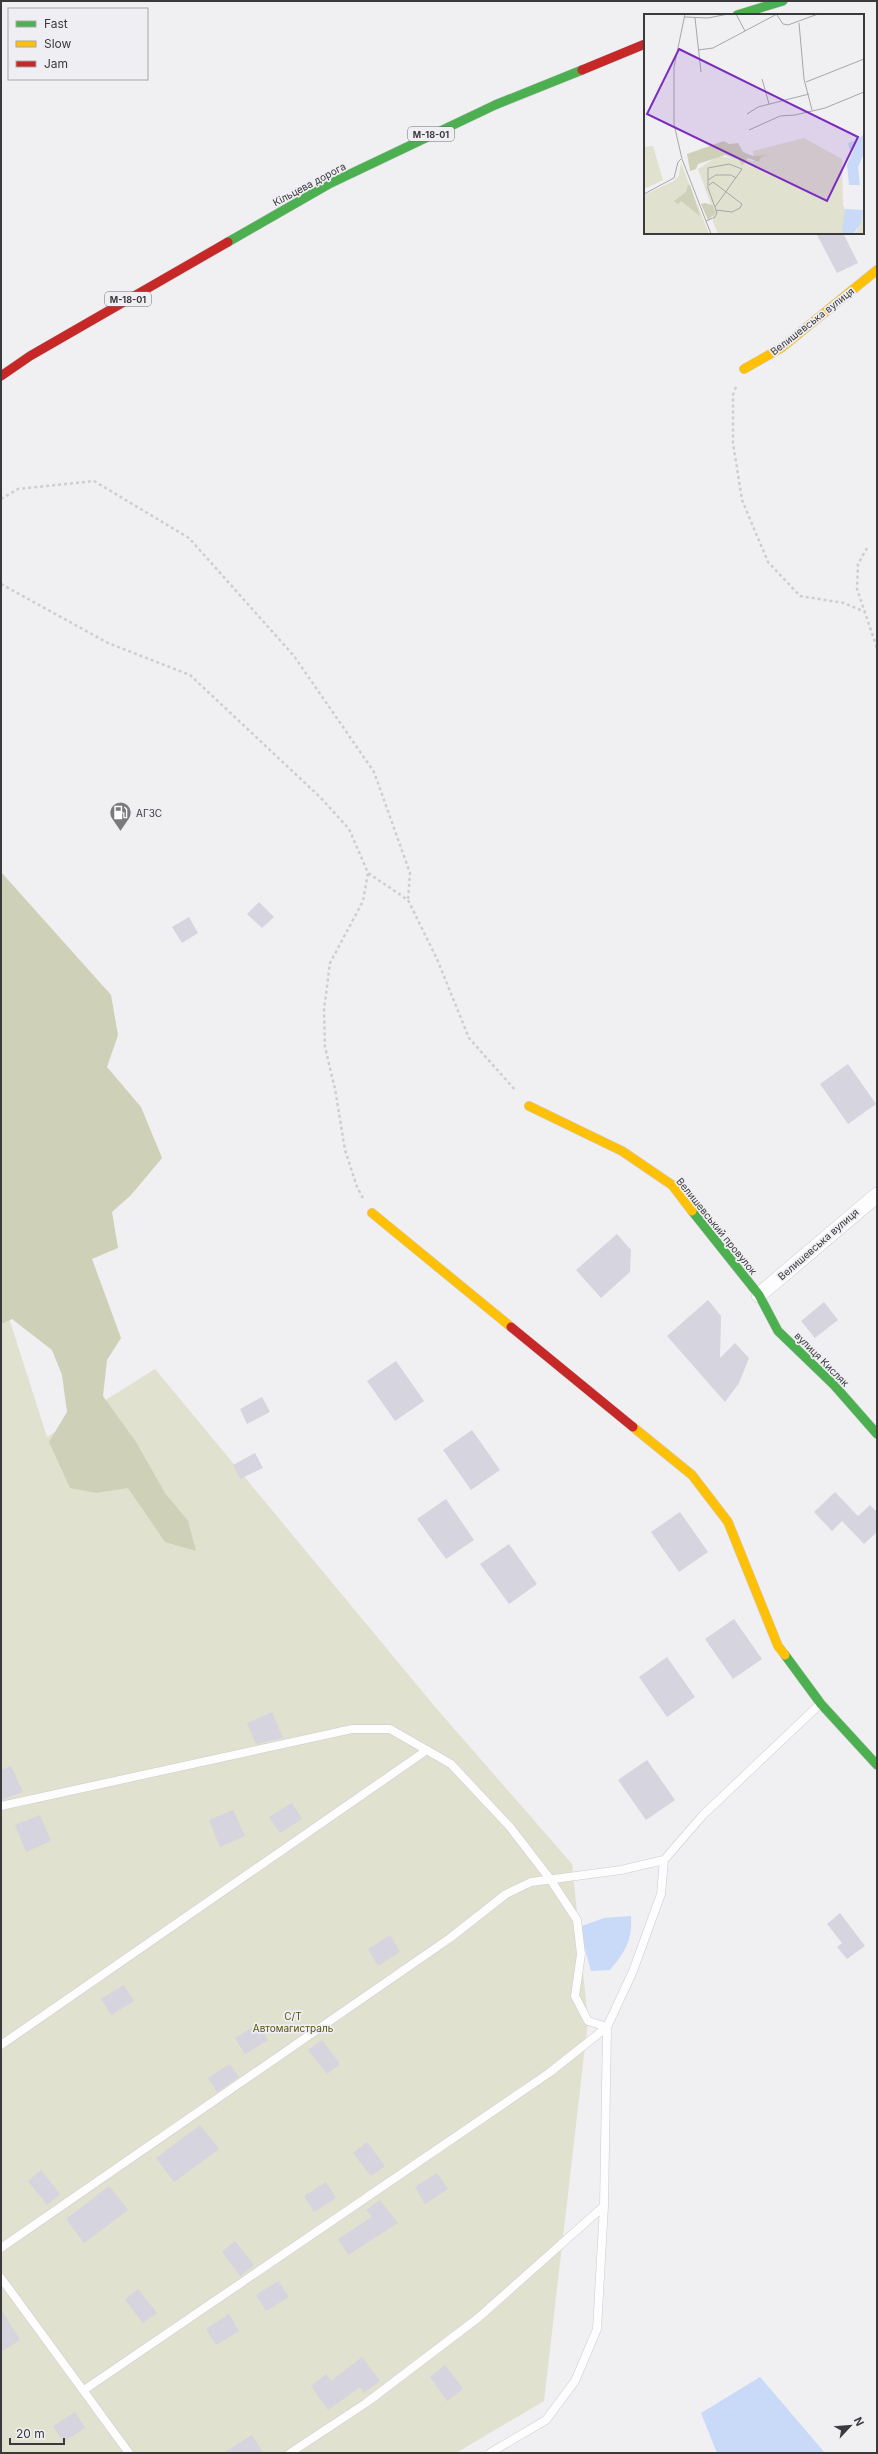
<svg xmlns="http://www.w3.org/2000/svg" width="878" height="2454" font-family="Inter,sans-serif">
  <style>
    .green { fill: #e0e1cf }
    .forest { fill: #ced0b7 }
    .water { fill: #c8daf8 }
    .building { fill: #d6d4de }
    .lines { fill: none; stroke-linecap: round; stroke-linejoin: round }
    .lane-casing { stroke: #cdccce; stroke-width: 9 }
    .street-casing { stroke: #cdccce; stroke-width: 16 }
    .fast-casing { stroke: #cdccce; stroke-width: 10 }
    .slow-casing { stroke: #cdccce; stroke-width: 10 }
    .jam-casing { stroke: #cdccce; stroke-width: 10 }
    .path { stroke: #ceced0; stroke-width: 2.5; stroke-dasharray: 3 3; stroke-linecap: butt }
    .lane { stroke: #fdfdfd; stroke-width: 8 }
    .street { stroke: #fdfdfd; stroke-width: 15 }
    .fast { stroke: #4caf50; stroke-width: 9 }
    .slow { stroke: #ffc107; stroke-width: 9 }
    .jam { stroke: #c62828; stroke-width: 9 }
    .labels { text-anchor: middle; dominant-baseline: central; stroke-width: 3.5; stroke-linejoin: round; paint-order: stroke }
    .shield { fill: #efeef3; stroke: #707073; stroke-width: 1 }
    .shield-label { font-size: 9px; font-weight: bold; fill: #3a3a3c }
    .street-label { font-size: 10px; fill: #3a3a3c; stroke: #efeef3 }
    .poi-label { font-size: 10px; fill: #3a3a3c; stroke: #efeef3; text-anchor: start }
    .park-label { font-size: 10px; fill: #565705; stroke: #efeef3 }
    .inset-road { fill: none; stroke: #a7a7a9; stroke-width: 1 }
    .view { fill: #7b2cbf; fill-opacity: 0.15; stroke: #7b2cbf; stroke-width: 2 }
    .inset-edge { fill: none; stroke: #3a3a3c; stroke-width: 2 }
  </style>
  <rect width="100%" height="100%" fill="#f0eff2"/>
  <path class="green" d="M 1,1293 L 47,1437 L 155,1369 L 436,1708 L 572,1864 L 588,2021 L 544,2401 L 456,2453 L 1,2453 Z"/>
  <path class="forest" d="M 1,872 L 111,995 L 118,1035 L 107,1067 L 141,1107 L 162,1158 L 131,1195 L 112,1212 L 118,1248 L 92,1259 L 121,1338 L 107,1360 L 103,1396 L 136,1442 L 165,1493 L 188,1521 L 196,1551 L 165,1542 L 128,1488 L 96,1493 L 70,1488 L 49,1442 L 67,1412 L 62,1375 L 52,1350 L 12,1319 L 1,1324 Z"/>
  <path class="water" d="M 631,1916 C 632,1941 626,1951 610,1970 L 591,1971 L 579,1927 L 604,1918 Z
    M 760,2377 L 825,2453 L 717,2453 L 701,2413 Z"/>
  <path class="building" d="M 816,233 L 843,233 L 858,263 L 837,273 Z
    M 259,902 L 274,917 L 262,928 L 247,914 Z
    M 189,917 L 198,933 L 182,943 L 172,927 Z
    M 848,1064 L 876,1104 L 848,1124 L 820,1084 Z
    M 617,1234 L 631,1250 L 630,1272 L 601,1298 L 576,1270 Z
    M 708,1300 L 721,1316 L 720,1358 L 735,1343 L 749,1358 L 739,1383 L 725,1402 L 667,1336 Z
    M 824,1302 L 838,1320 L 815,1338 L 801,1321 Z
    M 396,1361 L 424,1401 L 395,1421 L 367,1381 Z
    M 262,1397 L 270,1412 L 247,1424 L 240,1409 Z
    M 472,1430 L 500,1470 L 471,1490 L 443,1450 Z
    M 255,1453 L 263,1468 L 240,1479 L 233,1465 Z
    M 835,1492 L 858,1516 L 870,1505 L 877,1512 L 877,1532 L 864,1544 L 842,1521 L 832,1531 L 814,1512 Z
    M 446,1499 L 474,1540 L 446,1559 L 417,1519 Z
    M 680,1512 L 708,1552 L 679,1572 L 651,1532 Z
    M 509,1544 L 537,1584 L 509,1604 L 480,1564 Z
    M 734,1619 L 762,1659 L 733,1679 L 705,1639 Z
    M 667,1657 L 695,1697 L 667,1717 L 639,1677 Z
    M 272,1712 L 283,1738 L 256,1744 L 247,1723 Z
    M 647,1760 L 675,1800 L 646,1820 L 618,1780 Z
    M 11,1766 L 23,1792 L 1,1800 L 1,1770 Z
    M 292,1803 L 302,1819 L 280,1833 L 269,1817 Z
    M 233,1810 L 245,1836 L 220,1847 L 209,1820 Z
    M 40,1815 L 51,1841 L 26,1852 L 15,1825 Z
    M 840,1913 L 865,1946 L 847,1959 L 837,1947 L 842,1943 L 827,1924 Z
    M 390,1935 L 400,1952 L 378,1966 L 368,1949 Z
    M 124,1985 L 134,2001 L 111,2015 L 101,1999 Z
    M 258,2024 L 268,2040 L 245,2054 L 235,2038 Z
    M 322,2040 L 340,2064 L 327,2074 L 308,2050 Z
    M 230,2064 L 239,2077 L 217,2092 L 208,2078 Z
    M 200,2125 L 219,2149 L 174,2182 L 156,2158 Z
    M 367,2142 L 385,2166 L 371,2176 L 353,2153 Z
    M 41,2170 L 60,2194 L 47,2205 L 28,2181 Z
    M 437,2173 L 448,2189 L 425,2204 L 415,2187 Z
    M 326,2182 L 336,2198 L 314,2212 L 304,2196 Z
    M 109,2186 L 128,2210 L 84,2243 L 66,2219 Z
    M 380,2200 L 398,2223 L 348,2255 L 338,2239 L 372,2217 L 366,2210 Z
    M 235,2241 L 254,2265 L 240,2276 L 222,2252 Z
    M 278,2281 L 289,2297 L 266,2311 L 256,2295 Z
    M 138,2289 L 157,2313 L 143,2323 L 125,2300 Z
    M 1,2309 L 20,2340 L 1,2352 Z
    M 229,2314 L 239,2331 L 216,2345 L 206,2329 Z
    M 362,2357 L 380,2381 L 364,2393 L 360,2387 L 328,2410 L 311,2386 L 326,2374 L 331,2381 Z
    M 445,2365 L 463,2389 L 447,2401 L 430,2377 Z
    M 75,2412 L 85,2428 L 63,2442 L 53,2426 Z
    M 252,2435 L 263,2453 L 223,2453 Z"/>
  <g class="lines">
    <defs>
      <path id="lane" d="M 1,1806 L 352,1729 L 390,1729 L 451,1764 L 510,1827 L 550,1879 L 577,1920 L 581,1954 L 575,1996 L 588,2021 L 607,2027 L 549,2073 L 84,2390
        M 1,2045 L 427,1750
        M 1,2248 L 450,1938 L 506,1894 L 531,1882 L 621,1870 L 664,1860
        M 1,2278 L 129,2453
        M 290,2453 L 366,2403 L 478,2318 L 604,2206
        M 490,2453 L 546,2420 L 575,2381 L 597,2329 L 604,2206 L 607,2027 L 633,1971 L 661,1894 L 664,1860 L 703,1815 L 820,1704"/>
      <path id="street" d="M 759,1295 L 877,1195"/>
      <path id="fast" d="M 737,15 L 783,1
        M 228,242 L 329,184 L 495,105 L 582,70
        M 692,1211 L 759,1295 L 778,1331 L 834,1385 L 877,1434
        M 785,1655 L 821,1704 L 877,1765"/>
      <path id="slow" d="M 744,369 L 781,348 L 877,270
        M 529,1106 L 622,1151 L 672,1185 L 692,1211
        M 372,1213 L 511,1327
        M 633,1427 L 692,1475 L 728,1522 L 778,1646 L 785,1655"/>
      <path id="jam" d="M 582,70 L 645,44
        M 1,376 L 30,356 L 228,242
        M 511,1327 L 633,1427"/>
    </defs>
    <use href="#lane" class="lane-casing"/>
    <use href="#street" class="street-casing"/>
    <use href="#fast" class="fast-casing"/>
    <use href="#slow" class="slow-casing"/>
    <use href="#jam" class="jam-casing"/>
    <path class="path" d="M 736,387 L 733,395 L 733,443 L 742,500 L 768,562 L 800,596 L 844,603 L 865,612
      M 1,499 L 18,489 L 94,481 L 189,538 L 294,656 L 374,772 L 410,873 L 408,900
      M 867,548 L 858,564 L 857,589 L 877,648
      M 1,584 L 108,643 L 190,675 L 321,798 L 349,829 L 368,873 L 408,900 L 437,959 L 469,1038 L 516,1091
      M 363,1198 L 357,1187 L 345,1150 L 335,1089 L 325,1047 L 324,1010 L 330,963 L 363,901 L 368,873"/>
    <use href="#lane" class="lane"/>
    <use href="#street" class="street"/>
    <use href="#fast" class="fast"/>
    <use href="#slow" class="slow"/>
    <use href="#jam" class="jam"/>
  </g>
  <defs>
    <symbol id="fuel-pin" viewBox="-11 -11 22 30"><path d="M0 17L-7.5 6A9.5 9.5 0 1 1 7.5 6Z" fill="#7a797c" stroke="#efeef3"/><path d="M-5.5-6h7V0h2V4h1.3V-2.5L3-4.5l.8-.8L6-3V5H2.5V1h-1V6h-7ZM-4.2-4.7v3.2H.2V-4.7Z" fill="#fff"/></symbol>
  </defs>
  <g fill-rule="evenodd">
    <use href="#fuel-pin" x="108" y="800" width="25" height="34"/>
  </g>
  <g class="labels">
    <g class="shield">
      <rect x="408" y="127" width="46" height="14" rx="3"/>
      <rect x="105" y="292" width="46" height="14" rx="3"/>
    </g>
    <g class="shield-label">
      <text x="431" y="134">М-18-01</text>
      <text x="128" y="299">М-18-01</text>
    </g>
    <g class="street-label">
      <text transform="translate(309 184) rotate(-28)">Кільцева дорога</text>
      <text transform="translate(812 321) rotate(-38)">Велишевська вулиця</text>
      <text transform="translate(717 1226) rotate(51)">Велишевський провулок</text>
      <text transform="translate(818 1244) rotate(-41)">Велишевська вулиця</text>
      <text transform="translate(822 1359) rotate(45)">вулиця Кисляк</text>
    </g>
    <g class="poi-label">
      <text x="136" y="813">АГЗС</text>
    </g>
    <g class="park-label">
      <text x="293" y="2016">С/Т<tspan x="293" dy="12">Автомагистраль</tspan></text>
    </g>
  </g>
  <g transform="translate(644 14)">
    <rect width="220" height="220" fill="#f0eff2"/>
    <path d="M 160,124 L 198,145 L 199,191 L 211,220 L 74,220 L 69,208 L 69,196 L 54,155 L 74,142 L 110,147 L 109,137 ZM 9,132 L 19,166 L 0,175 L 0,133 ZM 220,142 L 220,220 L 211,220 L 217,210 L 219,194 ZM 37,149 L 65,220 L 0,220 L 0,181 L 30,167 L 35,161 Z" fill="#e0e1cf"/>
    <path d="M 80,127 L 85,130 L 94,129 L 99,138 L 109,142 L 124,141 L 117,143 L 115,148 L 104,144 L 98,152 L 95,146 L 81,141 L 54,150 L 52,155 L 46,157 L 43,140 ZM 44,171 L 46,171 L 56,202 L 37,187 L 34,190 L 30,187 L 42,178 ZM 61,189 L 68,191 L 72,199 L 64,206 L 57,190 Z" fill="#ced0b7"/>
    <path d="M 220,120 L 220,139 L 214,153 L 216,171 L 205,171 L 203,151 L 209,137 L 205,134 L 204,129 L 213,126 ZM 201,195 L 219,196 L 217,210 L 209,220 L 198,220 Z" fill="#c8daf8"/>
    <path class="inset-road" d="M 41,0 L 30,53 L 30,110 L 38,145 L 67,220M 92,0 L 101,17M 133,1 L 139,10 L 144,11 L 174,0M 41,3 L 64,4 L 84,0M 51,4 L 57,58M 155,9 L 160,65 L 168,96M 54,36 L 69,34 L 133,0M 118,65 L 125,90M 162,68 L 220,45M 103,100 L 114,93 L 165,80M 105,116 L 136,102 L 151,101 L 181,94 L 220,78M 64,166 L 72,161 L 87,161 L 92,164M 65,171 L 69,168 L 98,190 L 96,194 L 88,198 L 72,196M 0,180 L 30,164 L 34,148 L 37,145M 62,207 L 71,203 L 73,199 L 64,174 L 64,154 L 85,150 L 98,155 L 71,193"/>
    <path class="view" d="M 35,35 L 214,123 L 183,187 L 3,100 Z"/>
    <rect width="220" height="220" class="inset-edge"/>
  </g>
  <rect width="878" height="2454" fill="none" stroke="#3a3a3c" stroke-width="4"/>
  <rect x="8" y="8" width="140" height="72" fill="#efeef3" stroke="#a7a6aa"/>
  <rect x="16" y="21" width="20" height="6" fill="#4caf50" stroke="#a7a6aa"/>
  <text x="44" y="28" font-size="12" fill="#3a3a3c">Fast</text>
  <rect x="16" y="41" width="20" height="6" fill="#ffc107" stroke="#a7a6aa"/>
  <text x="44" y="48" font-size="12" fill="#3a3a3c">Slow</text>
  <rect x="16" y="61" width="20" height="6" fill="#c62828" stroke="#a7a6aa"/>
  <text x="44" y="68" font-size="12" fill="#3a3a3c">Jam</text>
  <g transform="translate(850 2426) rotate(64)" stroke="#efeef3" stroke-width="3" paint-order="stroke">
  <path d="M0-3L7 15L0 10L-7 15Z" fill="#3a3a3c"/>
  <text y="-6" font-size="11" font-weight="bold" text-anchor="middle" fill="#3a3a3c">N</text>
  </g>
  <path d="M10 2438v6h54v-6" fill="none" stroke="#3a3a3c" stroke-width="2"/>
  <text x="16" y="2438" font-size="12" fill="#3a3a3c" stroke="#efeef3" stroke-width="3" paint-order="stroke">20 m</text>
</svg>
